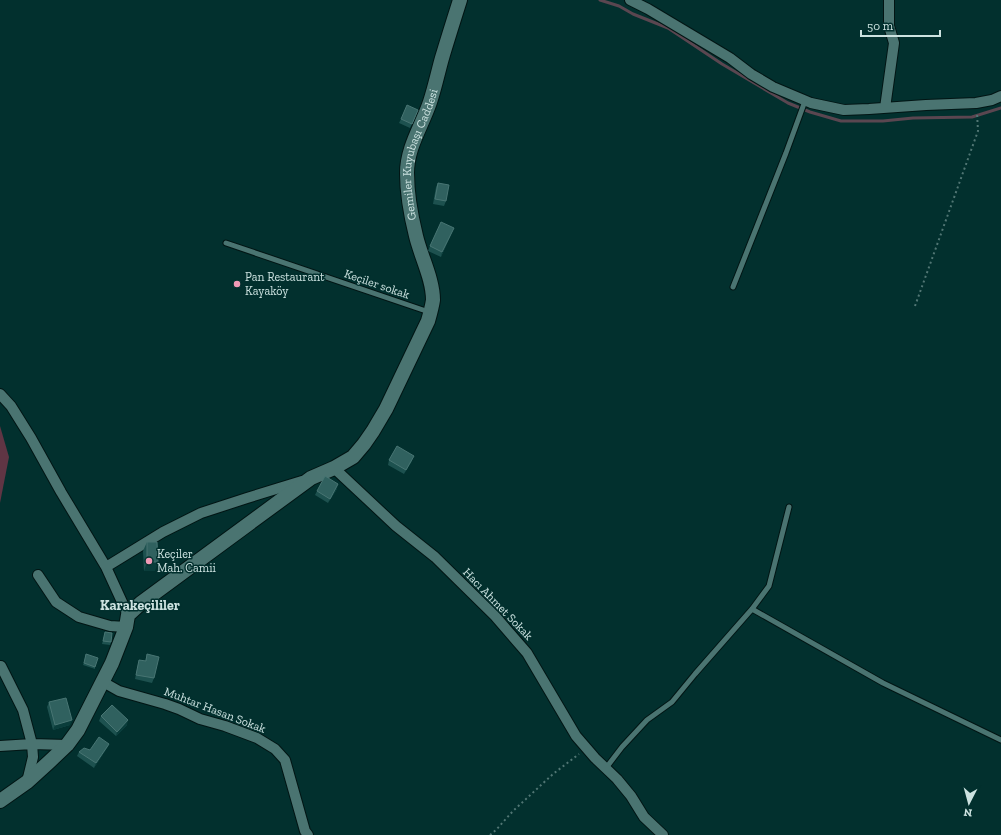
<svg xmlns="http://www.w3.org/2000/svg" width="1001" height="835" font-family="'Zilla Slab',serif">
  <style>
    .green { fill: #603544 }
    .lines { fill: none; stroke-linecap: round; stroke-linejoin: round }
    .stream { stroke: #5a4650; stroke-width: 3 }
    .lane-casing { stroke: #021514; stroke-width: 7 }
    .street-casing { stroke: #021514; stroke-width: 12 }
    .secondary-casing { stroke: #021514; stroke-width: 16 }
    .path { stroke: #517674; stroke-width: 2; stroke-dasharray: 2 3; stroke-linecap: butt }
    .lane { stroke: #4a7471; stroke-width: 5 }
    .street { stroke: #4a7471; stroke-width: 10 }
    .secondary { stroke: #4a7471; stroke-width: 14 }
    .wall { fill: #1d514f }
    .shaded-wall { fill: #0a3d3b }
    .building { fill: #30615f; stroke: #487573 }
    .poi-dot { fill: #f09ab6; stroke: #02302e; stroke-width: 1.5 }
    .labels { text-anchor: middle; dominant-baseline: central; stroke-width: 3; stroke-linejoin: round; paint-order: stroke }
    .street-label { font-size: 12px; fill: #cce2e0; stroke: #02302e }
    .poi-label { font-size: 12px; fill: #cce2e0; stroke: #02302e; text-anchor: start }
    .quarter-label { font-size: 14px; font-weight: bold; fill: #cce2e0; stroke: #02302e }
  </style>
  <rect width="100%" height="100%" fill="#02302e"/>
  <path class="green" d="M 0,426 L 9,457 L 0,503 Z"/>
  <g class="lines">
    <path class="stream" d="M 600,0 L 619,6 L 633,14 L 668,28 L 722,64 L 788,103 L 810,112 L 841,121 L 883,121 L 913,118 L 972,117 L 1001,108"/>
    <defs>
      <path id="lane" d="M 226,243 L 429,312
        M 733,287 L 786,153 L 805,101
        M 752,609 L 883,683 L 1001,740
        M 606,768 L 622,747 L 647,720 L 672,702 L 695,674 L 752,609 L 769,586 L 789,507"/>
      <path id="street" d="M 630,0 L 648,9 L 730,58 L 751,74 L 773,87 L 811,103 L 844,110 L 869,109 L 926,105 L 976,103 L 992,100 L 1001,96
        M 885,108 L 894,43 L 889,26 L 889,0
        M 0,394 L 11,406 L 31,438 L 61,492 L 106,567 L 128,615
        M 334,468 L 396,526 L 435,557 L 495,616 L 527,653 L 576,736 L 595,758 L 617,779 L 631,796 L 644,817 L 663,835
        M 106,567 L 163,532 L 201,513 L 247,498 L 302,481
        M 38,575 L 56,602 L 79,617 L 110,626 L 126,627
        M 1,666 L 23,710 L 32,744 L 33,757 L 27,782
        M 103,682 L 119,691 L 165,704 L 179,709 L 200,719 L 225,726 L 257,738 L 275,749 L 285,760 L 305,831 L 308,835
        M 0,746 L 32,744 L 67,745"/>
      <g id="secondary">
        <path id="s1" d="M 0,801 L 27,782 L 49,762 L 67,745 L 78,730 L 112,663 L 126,627 L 128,615 L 141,603 L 311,478 L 334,468 L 353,457 L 364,444 L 373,431 L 386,409 L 428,321 C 430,314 432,307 433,300 C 433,279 421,257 416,236 C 411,216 407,194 407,173 C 407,147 422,126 430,102 C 435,87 438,72 442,58 C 448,38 454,19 460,0"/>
      </g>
    </defs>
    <use href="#lane" class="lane-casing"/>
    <use href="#street" class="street-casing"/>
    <use href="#secondary" class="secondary-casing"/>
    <path class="path" d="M 915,306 L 978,131 L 977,113
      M 490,835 L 496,830 L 513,811 L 553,774 L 579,754"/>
    <use href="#lane" class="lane"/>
    <use href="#street" class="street"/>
    <use href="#secondary" class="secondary"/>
  </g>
  <path class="wall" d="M 416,115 L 410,128 L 399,123 L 401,119 Z
    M 438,183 L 446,201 L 444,206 L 433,204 L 436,187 Z
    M 454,228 L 441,257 L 428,251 L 430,246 Z
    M 389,460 L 412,461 L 404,474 L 388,465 Z
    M 337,489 L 328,503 L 315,495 L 317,491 Z
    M 147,542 L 155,571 L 144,571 L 143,551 Z
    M 105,632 L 111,642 L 110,645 L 102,644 Z
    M 86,654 L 95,667 L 95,669 L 83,665 Z
    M 147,654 L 154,678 L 152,683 L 135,679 L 138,664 L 139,660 L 145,661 Z
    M 49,702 L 70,725 L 53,730 L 47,707 Z
    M 101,716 L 127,725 L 116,736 L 99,721 Z
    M 109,744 L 107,748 L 94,768 L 77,756 L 79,752 L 90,750 Z"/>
  <path class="shaded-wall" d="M 454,228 L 452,232 L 441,257 L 442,252 Z
    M 414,456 L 412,461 L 404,474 L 406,470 Z
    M 338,484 L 337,489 L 328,503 L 330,499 Z
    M 147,562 L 158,562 L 155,571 L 144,571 Z
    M 72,720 L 70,725 L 53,730 L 55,725 Z
    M 128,720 L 127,725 L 116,736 L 117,732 Z
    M 109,744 L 107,748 L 94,768 L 96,763 Z"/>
  <path class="building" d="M 407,105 L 418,110 L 412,124 L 401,119 Z
    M 438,183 L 449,185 L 446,201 L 435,199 Z
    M 441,222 L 454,228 L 442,252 L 430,246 Z
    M 397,446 L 414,456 L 406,470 L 389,460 Z
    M 325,476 L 338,484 L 330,499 L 317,491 Z
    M 147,542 L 157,542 L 158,562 L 147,562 Z
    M 105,632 L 112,633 L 111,642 L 103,641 Z
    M 86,654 L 98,658 L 95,667 L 84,663 Z
    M 147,654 L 159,657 L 154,678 L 136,675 L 139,660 L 146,661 Z
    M 66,698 L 72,720 L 55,725 L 49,702 Z
    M 112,705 L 128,720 L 117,732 L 101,716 Z
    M 99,737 L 109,744 L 96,763 L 79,752 L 84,748 L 90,750 Z"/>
  <g class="poi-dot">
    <circle cx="237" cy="284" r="4"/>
    <circle cx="149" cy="561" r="4"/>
  </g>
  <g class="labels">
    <g class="street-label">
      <text stroke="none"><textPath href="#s1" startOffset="836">Gemiler Kuyubaşı Caddesi</textPath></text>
      <text transform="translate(377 284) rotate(19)">Keçiler sokak</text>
      <text transform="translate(498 604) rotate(46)">Hacı Ahmet Sokak</text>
      <text transform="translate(215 710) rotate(21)">Muhtar Hasan Sokak</text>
    </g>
    <g class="poi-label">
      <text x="245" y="277">Pan Restaurant<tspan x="245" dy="14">Kayaköy</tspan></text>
      <text x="157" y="554">Keçiler<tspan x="157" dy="14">Mah. Camii</tspan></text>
    </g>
    <g class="quarter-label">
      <text x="140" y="605">Karakeçililer</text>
    </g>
  </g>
  <g transform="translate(969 803) rotate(186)" stroke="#02302e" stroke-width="3" paint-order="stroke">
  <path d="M0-3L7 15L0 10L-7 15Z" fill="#cce2e0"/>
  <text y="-6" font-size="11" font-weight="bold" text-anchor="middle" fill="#cce2e0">N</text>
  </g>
  <path d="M861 30v6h79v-6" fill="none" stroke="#cce2e0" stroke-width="2"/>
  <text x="867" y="30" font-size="12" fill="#cce2e0" stroke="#02302e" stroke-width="3" paint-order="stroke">50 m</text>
</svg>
